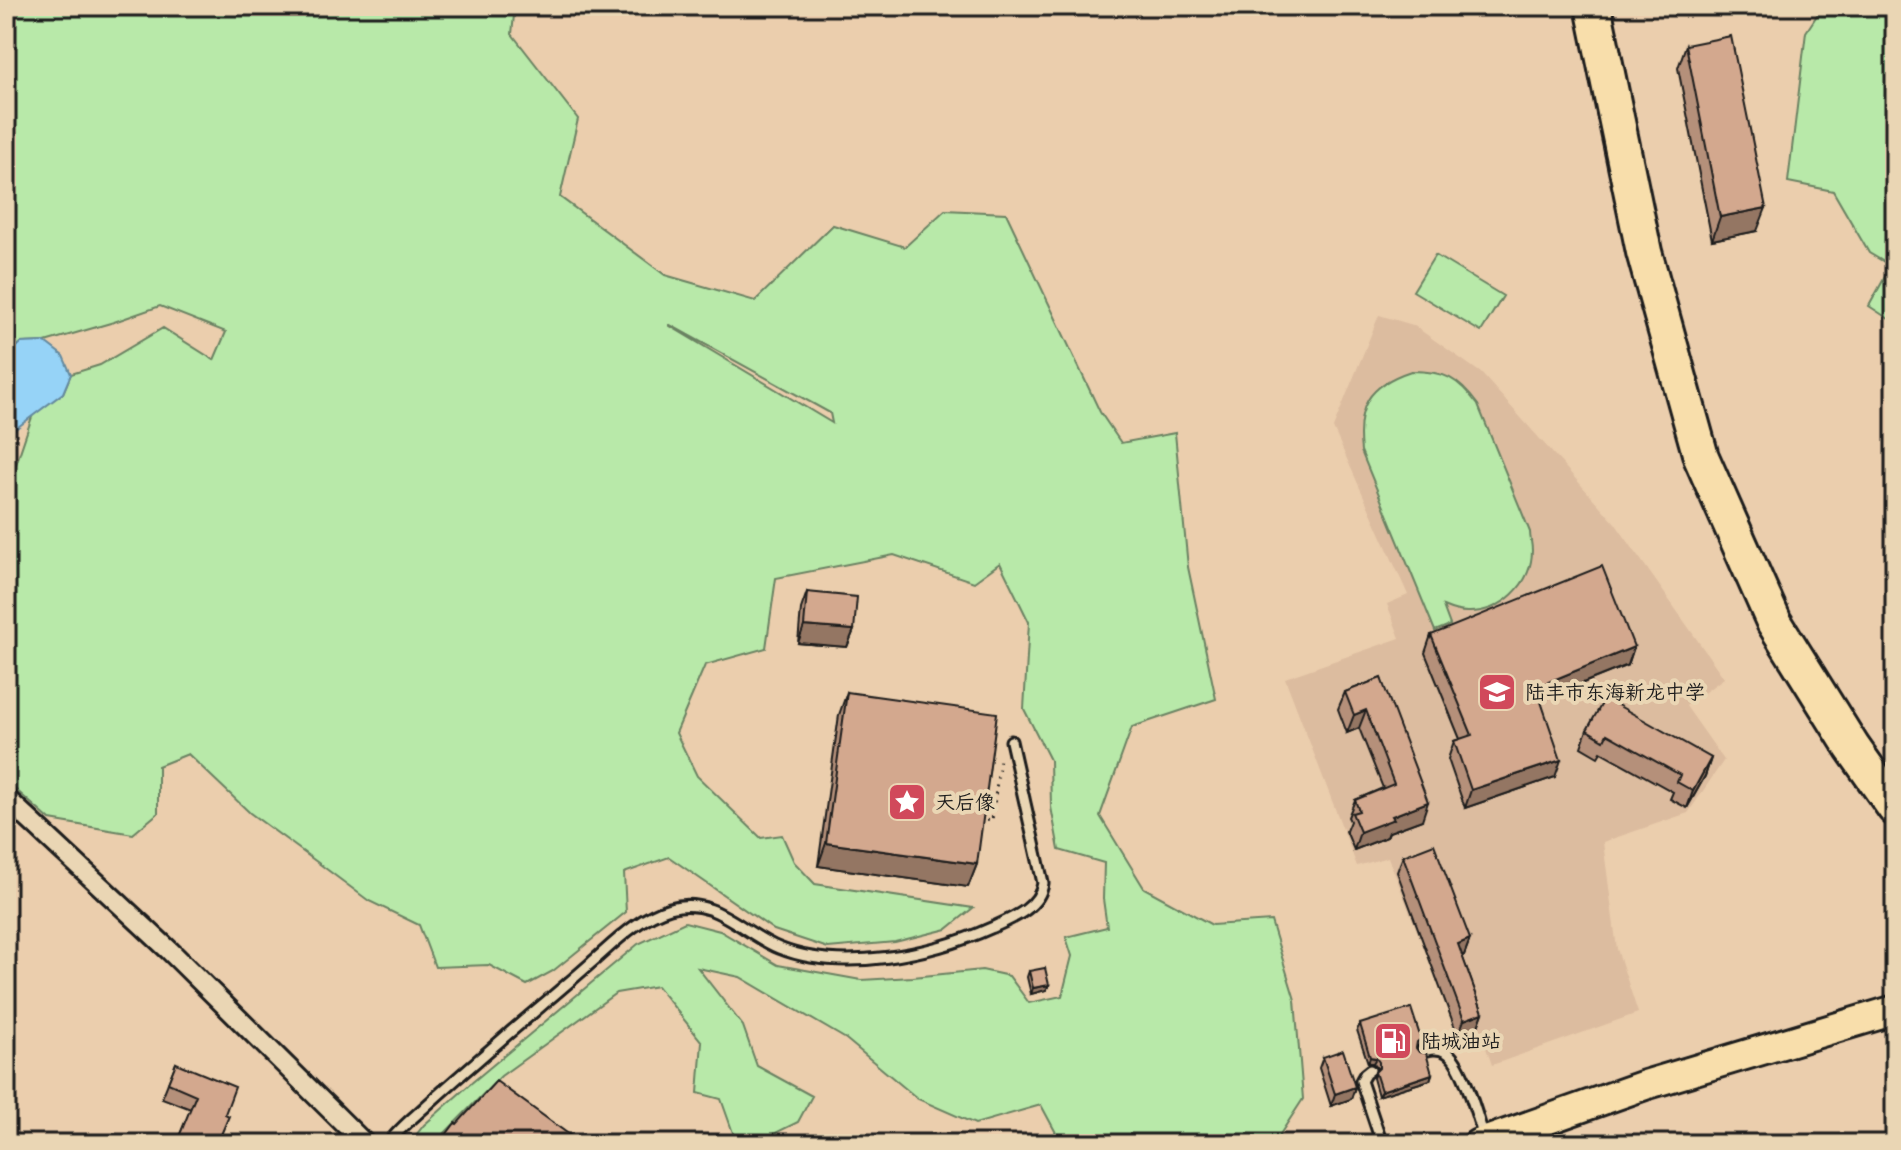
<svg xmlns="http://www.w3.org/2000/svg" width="1901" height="1150" font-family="Pangolin,'LXGW WenKai TC',sans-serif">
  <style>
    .built { fill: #dcbc9f }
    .green { fill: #b8e9a9; stroke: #6a8262; stroke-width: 2; fill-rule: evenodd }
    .water { fill: #96d3f7; stroke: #658a9f; stroke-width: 2 }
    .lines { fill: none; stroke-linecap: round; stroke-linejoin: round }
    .lane-casing { stroke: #1c1c1c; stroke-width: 15 }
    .street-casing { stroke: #1c1c1c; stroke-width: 24 }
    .primary-casing { stroke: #1c1c1c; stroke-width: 34 }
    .highway-casing { stroke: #1c1c1c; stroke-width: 40 }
    .path { stroke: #1c1c1c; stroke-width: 3; stroke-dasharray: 2 6; stroke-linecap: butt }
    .lane { stroke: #ead6b4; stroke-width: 9 }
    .street { stroke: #ead6b4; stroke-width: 18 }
    .primary { stroke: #f8deab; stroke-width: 28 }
    .highway { stroke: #f8deab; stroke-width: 34 }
    .wall { fill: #b5907a; stroke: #1c1c1c; stroke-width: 2 }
    .shaded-wall { fill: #947663; stroke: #1c1c1c; stroke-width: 2 }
    .building { fill: #d3a88e; stroke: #1c1c1c; stroke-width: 2 }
    .labels { text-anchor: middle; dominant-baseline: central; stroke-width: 8; stroke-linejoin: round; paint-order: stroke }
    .poi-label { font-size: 20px; fill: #1c1c1c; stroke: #ead6b4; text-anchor: start }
  </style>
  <rect width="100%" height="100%" fill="#ebcead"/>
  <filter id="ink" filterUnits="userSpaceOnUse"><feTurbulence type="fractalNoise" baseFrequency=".0125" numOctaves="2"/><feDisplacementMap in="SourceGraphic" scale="16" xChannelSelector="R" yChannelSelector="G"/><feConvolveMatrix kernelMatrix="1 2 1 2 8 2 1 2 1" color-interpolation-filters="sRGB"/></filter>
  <g filter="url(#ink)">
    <path class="built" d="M 1379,315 L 1413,325 L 1481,373 L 1615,523 L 1724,678 L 1686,706 L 1724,760 L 1688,813 L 1603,842 L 1617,949 L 1638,1013 L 1492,1065 L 1457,966 L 1434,974 L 1388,857 L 1357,866 L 1285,678 L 1400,638 L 1387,604 L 1408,595 L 1333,428 Z"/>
    <path class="green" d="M 6,6 L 515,6 L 512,34 L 578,119 L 560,197 L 665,275 L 755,301 L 833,225 L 905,247 L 945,210 L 1006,213 L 1100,412 L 1121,443 L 1175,433 L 1188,567 L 1216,699 L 1132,727 L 1100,816 L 1144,888 L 1212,925 L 1271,921 L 1295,1000 L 1303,1099 L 1275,1142 L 1271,1144 L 1062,1144 L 1041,1105 L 975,1124 L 918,1099 L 846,1039 L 740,977 L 698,968 L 743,1026 L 757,1066 L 812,1096 L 798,1122 L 753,1144 L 737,1144 L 721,1099 L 698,1093 L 702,1042 L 657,986 L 616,993 L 501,1076 L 434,1144 L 409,1144 L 424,1125 L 469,1085 L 638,944 L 685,922 L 720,931 L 778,965 L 861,980 L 913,977 L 982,970 L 1009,976 L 1029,1003 L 1062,996 L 1072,956 L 1066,937 L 1107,927 L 1103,899 L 1104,863 L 1059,850 L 1051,807 L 1050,760 L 1024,709 L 1029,622 L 1000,563 L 974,582 L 894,555 L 776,578 L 766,648 L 705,665 L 676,733 L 697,776 L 761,838 L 782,835 L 794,862 L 815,884 L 973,908 L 947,929 L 895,942 L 828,948 L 774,930 L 669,857 L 624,873 L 626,912 L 553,971 L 527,985 L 489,965 L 435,967 L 419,925 L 369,901 L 321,865 L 250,813 L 188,754 L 158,766 L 158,813 L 133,834 L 50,820 L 6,781 L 6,494 L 33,414 L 63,393 L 71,374 L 100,365 L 163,328 L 214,360 L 226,332 L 160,306 L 114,322 L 45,342 L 21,343 L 6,357 ZM 670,325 L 830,413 L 832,423 L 670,326 Z
      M 1823,6 L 1895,6 L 1895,323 L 1869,306 L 1891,266 L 1869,253 L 1833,191 L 1788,182 L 1806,32 Z
      M 1435,255 L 1503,296 L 1481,332 L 1413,291 Z
      M 1411,371 C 1445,371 1458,378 1478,405 L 1530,532 C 1530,538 1532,544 1532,550 C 1532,585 1501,613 1467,612 C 1459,612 1450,609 1443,606 L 1450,625 L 1435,631 L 1361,451 C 1356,407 1368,385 1411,371 Z"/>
    <path class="water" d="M 45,342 L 63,356 L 71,374 L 63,393 L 6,436 L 6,357 L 21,343 Z"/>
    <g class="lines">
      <defs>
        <path id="lane" d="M 1421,1052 C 1430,1049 1437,1047 1446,1052 C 1463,1061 1477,1117 1484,1137
          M 1370,1070 L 1365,1074 L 1361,1081 L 1382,1144
          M 388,1144 C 398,1129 413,1118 426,1106 C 453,1081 481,1058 508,1034 C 536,1010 564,987 591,963 C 614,943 639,917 670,908 C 714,895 742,933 779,948 C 841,973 931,955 991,928 C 1011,919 1040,908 1043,883 L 1011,741"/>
        <path id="street" d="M 6,798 L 170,951 L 365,1144"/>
        <path id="primary" d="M 1478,1144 L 1645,1085 L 1895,1010"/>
        <path id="highway" d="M 1593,6 L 1644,252 L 1701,457 L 1774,622 L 1852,747 L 1895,808"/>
      </defs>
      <use href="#lane" class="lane-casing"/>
      <use href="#street" class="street-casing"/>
      <use href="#primary" class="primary-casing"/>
      <use href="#highway" class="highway-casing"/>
      <path class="path" d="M 979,819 L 992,821 L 1000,758"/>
      <use href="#lane" class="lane"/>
      <use href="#street" class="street"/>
      <use href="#primary" class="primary"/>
      <use href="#highway" class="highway"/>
    </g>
    <path class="wall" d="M 1686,45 L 1757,231 L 1712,240 L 1678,68 Z
      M 807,592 L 854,630 L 847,647 L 798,643 L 801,609 Z
      M 1431,635 L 1634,647 L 1628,665 L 1541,700 L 1555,777 L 1465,808 L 1448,759 L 1454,741 L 1460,739 L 1425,653 Z
      M 1381,678 L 1422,820 L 1389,832 L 1387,837 L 1354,850 L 1346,831 L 1350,821 L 1348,817 L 1355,800 L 1383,788 L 1359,728 L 1347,733 L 1338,709 L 1345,692 Z
      M 847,692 L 977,864 L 968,887 L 818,866 L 839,715 Z
      M 1587,730 L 1711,758 L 1705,776 L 1687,808 L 1670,799 L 1673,792 L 1601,752 L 1598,757 L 1581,747 Z
      M 1403,856 L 1470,939 L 1464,955 L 1462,956 L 1483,1013 L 1477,1029 L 1458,1036 L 1397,872 Z
      M 1029,971 L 1049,985 L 1046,990 L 1031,994 L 1027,977 Z
      M 1360,1024 L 1421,1039 L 1419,1045 L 1416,1047 L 1432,1074 L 1430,1080 L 1378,1096 L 1373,1078 L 1377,1068 L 1373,1063 L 1368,1063 L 1357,1030 Z
      M 1323,1057 L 1355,1087 L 1351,1099 L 1331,1106 L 1319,1068 Z
      M 176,1063 L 225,1114 L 221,1137 L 176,1144 L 191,1109 L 162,1098 Z"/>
    <path class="shaded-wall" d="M 1766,208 L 1757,231 L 1712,240 L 1720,217 Z
      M 804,626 L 854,630 L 847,647 L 798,643 Z
      M 1634,647 L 1628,665 L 1530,704 L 1536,687 Z
      M 1366,710 L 1359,728 L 1347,733 L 1354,715 Z
      M 1711,758 L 1705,776 L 1687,808 L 1693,791 Z
      M 1561,760 L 1555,777 L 1465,808 L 1471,790 Z
      M 1428,802 L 1422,820 L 1389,832 L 1387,837 L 1354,850 L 1360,832 L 1392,816 Z
      M 826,843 L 977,864 L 968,887 L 818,866 Z
      M 1470,939 L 1464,955 L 1452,960 L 1458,944 Z
      M 1049,985 L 1046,990 L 1031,994 L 1033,988 Z
      M 1483,1013 L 1477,1029 L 1458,1036 L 1464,1020 Z
      M 1370,1057 L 1376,1058 L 1373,1063 L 1368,1063 Z
      M 1432,1074 L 1430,1080 L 1378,1096 L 1381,1091 Z
      M 1355,1087 L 1351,1099 L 1331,1106 L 1335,1094 Z"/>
    <path class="building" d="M 1731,36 L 1766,208 L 1720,217 L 1686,45 Z
      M 1602,566 L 1634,647 L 1536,687 L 1561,760 L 1471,790 L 1454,741 L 1472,735 L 1431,635 Z
      M 807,592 L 857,597 L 854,630 L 804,626 Z
      M 1381,678 L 1428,802 L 1392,816 L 1394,819 L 1360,832 L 1352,813 L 1359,811 L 1355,800 L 1394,784 L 1366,710 L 1354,715 L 1345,692 Z
      M 847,692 L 997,713 L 977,864 L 826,843 Z
      M 1605,698 L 1711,758 L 1693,791 L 1677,782 L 1680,775 L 1607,734 L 1604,740 L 1587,730 Z
      M 1434,844 L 1470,939 L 1458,944 L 1483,1013 L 1464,1020 L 1403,856 Z
      M 1045,968 L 1049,985 L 1033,988 L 1029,971 Z
      M 1411,1008 L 1421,1039 L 1417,1042 L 1416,1048 L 1419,1052 L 1426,1053 L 1432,1074 L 1381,1091 L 1375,1072 L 1379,1068 L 1379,1062 L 1376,1058 L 1370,1057 L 1360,1024 Z
      M 1343,1050 L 1355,1087 L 1335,1094 L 1323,1057 Z
      M 176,1063 L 235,1087 L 225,1114 L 229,1116 L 220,1137 L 238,1144 L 176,1144 L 196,1095 L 168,1083 Z
      M 496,1081 L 582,1144 L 450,1144 L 443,1139 L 455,1123 L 457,1124 Z"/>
  </g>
  <defs>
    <symbol id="school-square" viewBox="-11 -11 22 22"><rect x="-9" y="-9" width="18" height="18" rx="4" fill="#d1495b" stroke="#ead6b4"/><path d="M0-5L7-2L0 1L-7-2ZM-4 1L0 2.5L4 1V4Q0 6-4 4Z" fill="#fff"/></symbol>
    <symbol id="sight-square" viewBox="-11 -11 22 22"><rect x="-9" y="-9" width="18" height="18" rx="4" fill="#d1495b" stroke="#ead6b4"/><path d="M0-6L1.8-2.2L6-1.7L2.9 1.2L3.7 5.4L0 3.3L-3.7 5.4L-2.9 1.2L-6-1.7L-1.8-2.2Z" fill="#fff"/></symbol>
    <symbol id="fuel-square" viewBox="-11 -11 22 22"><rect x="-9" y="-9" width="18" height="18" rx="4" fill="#d1495b" stroke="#ead6b4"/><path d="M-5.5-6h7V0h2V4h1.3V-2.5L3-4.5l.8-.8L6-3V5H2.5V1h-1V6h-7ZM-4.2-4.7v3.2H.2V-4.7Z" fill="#fff"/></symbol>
  </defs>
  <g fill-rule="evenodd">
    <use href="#school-square" x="1475" y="670" width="44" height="44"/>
    <use href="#sight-square" x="885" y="780" width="44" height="44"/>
    <use href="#fuel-square" x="1371" y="1019" width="44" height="44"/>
  </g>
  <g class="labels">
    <g class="poi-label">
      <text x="1525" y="692">陆丰市东海新龙中学</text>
      <text x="935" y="802">天后像</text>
      <text x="1421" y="1041">陆城油站</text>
    </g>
  </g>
  <rect width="1901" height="1150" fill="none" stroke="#ead6b4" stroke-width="32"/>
  <rect x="16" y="16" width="1869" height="1118" fill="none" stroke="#1c1c1c" stroke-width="3" filter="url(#ink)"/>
</svg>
